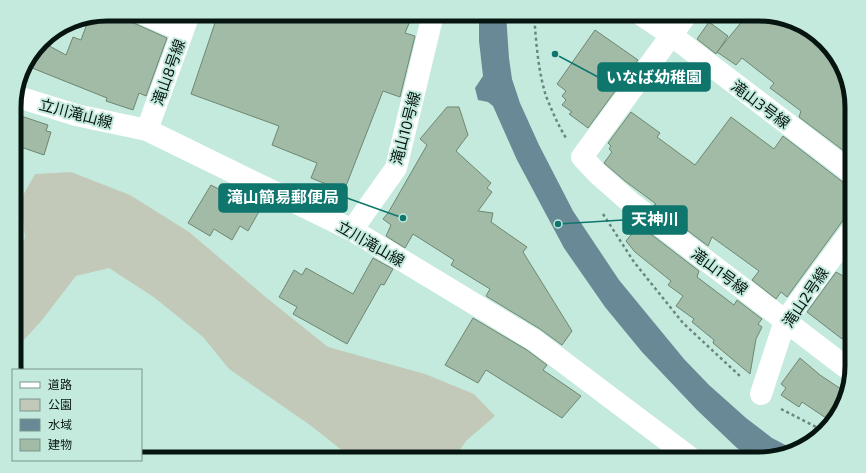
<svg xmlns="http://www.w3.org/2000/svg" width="866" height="473" font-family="'Exo 2','Noto Sans JP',sans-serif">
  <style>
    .green { fill: #c2c9b8 }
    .water { fill: #6a8996 }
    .building { fill: #a2bba6; stroke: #6e8772 }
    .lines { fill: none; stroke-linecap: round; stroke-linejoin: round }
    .path { stroke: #6b867d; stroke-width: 2.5; stroke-dasharray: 3 3; stroke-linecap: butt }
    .minor { stroke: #fff; stroke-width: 22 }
    .labels { text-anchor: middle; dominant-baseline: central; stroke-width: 4; stroke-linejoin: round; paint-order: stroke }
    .street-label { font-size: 15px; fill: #071511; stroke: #c4eade }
    .rim { fill: none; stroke: #071511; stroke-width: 5 }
    .leader { fill: none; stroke: #0f766e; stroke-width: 1.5 }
    .callout-dot { fill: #0f766e; stroke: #c4eade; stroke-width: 1.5 }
    .callout { fill: #0f766e; stroke: #0f766e; stroke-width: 1.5 }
    .callout-label { font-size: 16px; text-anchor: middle; font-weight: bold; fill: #fff }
  </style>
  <rect width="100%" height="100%" fill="#c4eade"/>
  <path class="green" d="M 71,172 L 130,195 L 189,232 L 268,299 L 328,347 L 425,374 L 474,394 L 495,416 L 467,440 L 453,459 L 353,459 L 310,425 L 229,369 L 203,337 L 155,298 L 109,268 L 76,276 L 42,320 L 15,350 L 15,258 L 25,238 L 21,199 L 35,174 Z"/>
  <path class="water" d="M 479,14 L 506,14 L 509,58 L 512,79 L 520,103 L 539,145 L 573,211 L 619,280 L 684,359 L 709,385 L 746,418 L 772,438 L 795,450 L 765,459 L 752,459 L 737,448 L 697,410 L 642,352 L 605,307 L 564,248 L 517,160 L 493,106 L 488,102 L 478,100 L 475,88 L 483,76 L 479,41 Z"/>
  <path class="building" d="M 107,14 L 136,24 L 167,38 L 146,96 L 139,93 L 133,110 L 106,101 L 107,98 L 27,66 L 29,64 L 26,62 L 42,42 L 66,55 L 73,37 L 81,40 L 89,18 Z
    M 218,14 L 413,14 L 405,33 L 415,36 L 400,97 L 383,91 L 344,191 L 311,178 L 317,163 L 272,145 L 279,126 L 191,94 Z
    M 748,14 L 759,14 L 805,26 L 836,56 L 852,101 L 852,157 L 799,117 L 801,111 L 770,88 L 774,83 L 742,58 L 736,65 L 717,52 Z
    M 709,22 L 728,36 L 716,54 L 697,39 Z
    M 595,30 L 638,60 L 588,128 L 569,114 L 572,112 L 562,105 L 566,100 L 562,96 L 566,91 L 557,84 Z
    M 447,107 L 459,107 L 468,135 L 456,151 L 491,183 L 487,188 L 492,192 L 478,211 L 493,213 L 491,222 L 527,247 L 523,252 L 572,331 L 562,345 L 540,329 L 486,296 L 490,289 L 451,265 L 454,260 L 413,234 L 405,248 L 386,236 L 391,225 L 383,219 L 388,213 L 427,145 L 420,139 Z
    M 631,112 L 660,133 L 657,137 L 695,165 L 731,117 L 774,149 L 783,136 L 844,183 L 852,185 L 852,208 L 787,297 L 781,292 L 776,299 L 752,280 L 759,271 L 712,237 L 708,246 L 654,205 L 656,204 L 625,181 L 604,163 L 612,152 L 609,149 L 611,146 L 608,143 Z
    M 15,114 L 48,125 L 46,131 L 51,132 L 44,155 L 15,145 Z
    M 211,185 L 230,195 L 232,192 L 261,208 L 248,231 L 240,226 L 232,240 L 214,229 L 210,236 L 188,223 Z
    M 639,225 L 699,271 L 697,277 L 734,305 L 737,300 L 762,319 L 758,324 L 762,327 L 756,339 L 750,374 L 713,343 L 714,340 L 692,322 L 694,319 L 676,306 L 683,296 L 668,285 L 671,281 L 635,252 L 626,241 Z
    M 373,258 L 393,269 L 384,285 L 381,284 L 347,344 L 293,314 L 297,307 L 279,297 L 294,270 L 302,275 L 306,268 L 353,294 Z
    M 836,272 L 852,281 L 852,342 L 844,336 L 842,339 L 807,312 Z
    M 473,318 L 527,350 L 547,365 L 543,370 L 581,396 L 562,418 L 486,370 L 478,383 L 445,365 Z
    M 800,358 L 820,375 L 844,391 L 826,418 L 802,402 L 799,407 L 781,395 L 786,388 L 781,384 Z"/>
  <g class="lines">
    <path class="path" d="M 534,14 C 536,41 538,71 546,96 C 552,111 558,125 566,138
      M 603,214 L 634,262 L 683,323 L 741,377
      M 781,409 L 822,430"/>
    <path class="minor" d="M 143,14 L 183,31
      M 640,14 L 671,35 L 852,173
      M 687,14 L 582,157 L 598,174 L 631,203 L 852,372
      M 15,96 L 76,115 L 147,130 L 352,230 L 534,340 L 692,459
      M 147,130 L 189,14
      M 352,230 L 396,168 L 433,14
      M 761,394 L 785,321 L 852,230"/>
  </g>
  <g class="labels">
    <g class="street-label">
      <text transform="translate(168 72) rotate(-70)">滝山8号線</text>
      <text transform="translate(761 104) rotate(37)">滝山3号線</text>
      <text transform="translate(76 113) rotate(15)">立川滝山線</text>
      <text transform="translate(405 128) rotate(-75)">滝山10号線</text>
      <text transform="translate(371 243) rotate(30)">立川滝山線</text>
      <text transform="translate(720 271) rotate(37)">滝山1号線</text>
      <text transform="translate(805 297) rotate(-56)">滝山2号線</text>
    </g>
  </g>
  <path d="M0 0H866V473H0ZM107 21H759A86 86 0 0 1 845 107V366A86 86 0 0 1 759 452H107A86 86 0 0 1 21 366V107A86 86 0 0 1 107 21Z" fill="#c4eade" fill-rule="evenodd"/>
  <path class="rim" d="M107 21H759A86 86 0 0 1 845 107V366A86 86 0 0 1 759 452H107A86 86 0 0 1 21 366V107A86 86 0 0 1 107 21Z"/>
  <path class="leader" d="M555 54L598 77M403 218L347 198M558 224L623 220"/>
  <g class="callout-dot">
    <circle cx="555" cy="54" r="4"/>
    <circle cx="403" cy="218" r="4"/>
    <circle cx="558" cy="224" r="4"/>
  </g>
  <g class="callout">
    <rect x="598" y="63" width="112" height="28" rx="4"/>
    <rect x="219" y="184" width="128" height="28" rx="4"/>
    <rect x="623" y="206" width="64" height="28" rx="4"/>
  </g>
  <g class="callout-label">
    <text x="654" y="83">いなば幼稚園</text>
    <text x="283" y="203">滝山簡易郵便局</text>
    <text x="655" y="225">天神川</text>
  </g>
  <rect x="12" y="369" width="130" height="92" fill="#c4eade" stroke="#78958c"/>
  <rect x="20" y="382" width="20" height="6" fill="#ffffff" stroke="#78958c"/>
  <text x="48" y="389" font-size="12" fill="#071511">道路</text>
  <rect x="20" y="399" width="20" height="12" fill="#c2c9b8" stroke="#78958c"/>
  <text x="48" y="409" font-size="12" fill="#071511">公園</text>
  <rect x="20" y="419" width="20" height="12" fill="#6a8996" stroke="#78958c"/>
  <text x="48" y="429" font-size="12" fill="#071511">水域</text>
  <rect x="20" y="439" width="20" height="12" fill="#a2bba6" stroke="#78958c"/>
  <text x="48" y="449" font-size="12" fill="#071511">建物</text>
</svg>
